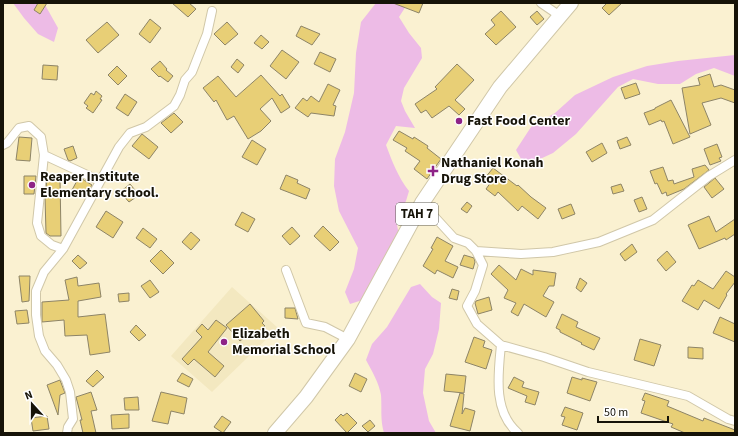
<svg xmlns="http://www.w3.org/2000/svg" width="738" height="436" font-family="'Source Sans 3',sans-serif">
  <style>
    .built { fill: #f3e8c0 }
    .green { fill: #edbbe6 }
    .building { fill: #e8cf76; stroke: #8d8467 }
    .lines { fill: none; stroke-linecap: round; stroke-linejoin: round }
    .street-casing { stroke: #d0c7a8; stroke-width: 10 }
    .highway-casing { stroke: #d0c7a8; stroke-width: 16 }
    .street { stroke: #fff; stroke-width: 8 }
    .highway { stroke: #fff; stroke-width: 14 }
    .poi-dot { fill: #8e2387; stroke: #fff; stroke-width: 1.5 }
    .labels { text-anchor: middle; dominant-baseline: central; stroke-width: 3; stroke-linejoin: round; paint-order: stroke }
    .shield { fill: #fff; stroke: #5c5a52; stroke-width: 1 }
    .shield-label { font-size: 13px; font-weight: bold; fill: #161308 }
    .poi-label { font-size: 14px; font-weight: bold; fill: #161308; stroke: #fff; text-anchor: start }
  </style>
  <rect width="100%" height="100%" fill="#faf1d1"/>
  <path class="built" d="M 232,287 L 278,328 L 212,392 L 171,356 Z"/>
  <path class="green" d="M 13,3 L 44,3 L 58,28 L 54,42 L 38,34 L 24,18 Z
    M 376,3 L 408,3 L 399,17 L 409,33 L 421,48 L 422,58 L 404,88 L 401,101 L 405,111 L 415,128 L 396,126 L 386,145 C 392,161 398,177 409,191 L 406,201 L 396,219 L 398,230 L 406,243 L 375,296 L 350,304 L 345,292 L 354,269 L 358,248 L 339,211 L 334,186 L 335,159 L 345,132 L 354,93 L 356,53 L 361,22 Z
    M 735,55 L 735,76 L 714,68 L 696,74 L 680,84 L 658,84 L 633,79 L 618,87 L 576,134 L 553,153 L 525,166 L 516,150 L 531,127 L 555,113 L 575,95 L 613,77 L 647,66 L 678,61 Z
    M 420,284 L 432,297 L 441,303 L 439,329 L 433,354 L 425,369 L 423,393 L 429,421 L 436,433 L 384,433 C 380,419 382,409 381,395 C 379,383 372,371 366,360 L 372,344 L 387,327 L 411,287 Z"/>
  <path class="building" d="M 38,3 L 47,3 L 40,14 L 34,10 Z
    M 172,3 L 189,3 L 196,9 L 188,17 Z
    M 393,3 L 423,3 L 419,13 Z
    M 607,3 L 622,3 L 609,15 L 602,8 Z
    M 501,11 L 516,27 L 496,45 L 485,34 L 495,25 L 491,20 Z
    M 537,11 L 544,19 L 537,25 L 530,17 Z
    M 150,19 L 161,28 L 150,43 L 139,34 Z
    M 107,22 L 119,35 L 98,53 L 86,40 Z
    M 227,22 L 238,34 L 225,45 L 214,34 Z
    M 301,26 L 320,34 L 312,45 L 296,36 Z
    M 261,35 L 269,42 L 262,49 L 254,43 Z
    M 282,50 L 299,62 L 286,79 L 270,66 Z
    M 320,52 L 336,59 L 330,72 L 314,64 Z
    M 237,59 L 244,65 L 238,73 L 231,67 Z
    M 160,61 L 167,69 L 166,70 L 173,76 L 168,82 L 160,76 L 159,77 L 151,69 Z
    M 457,64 L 474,80 L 455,100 L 465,109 L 459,115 L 449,106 L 432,118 L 426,110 L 421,113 L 415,104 L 437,89 L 435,87 Z
    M 43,65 L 58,66 L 57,80 L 42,79 Z
    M 117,66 L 127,76 L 118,85 L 108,75 Z
    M 710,74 L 714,87 L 721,85 L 735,90 L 735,103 L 721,98 L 702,103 L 711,125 L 690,134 L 682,88 L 700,85 L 698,78 Z
    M 261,75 L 280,96 L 282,94 L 290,107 L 281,113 L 272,98 L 260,109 L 271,121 L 261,131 L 248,139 L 234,116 L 227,120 L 216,100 L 214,102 L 203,88 L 218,76 L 236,97 Z
    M 636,83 L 640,94 L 625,99 L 621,88 Z
    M 328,84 L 340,90 L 333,105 L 336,106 L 334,116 L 311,113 L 308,117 L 295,108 L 303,98 L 307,101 L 311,96 L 319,102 Z
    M 96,91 L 102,96 L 100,99 L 102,100 L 93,113 L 86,108 L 88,106 L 84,103 L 91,93 L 94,95 Z
    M 125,94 L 137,102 L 128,116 L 116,108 Z
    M 671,100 L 690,137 L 673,144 L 664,121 L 662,122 L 661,120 L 649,125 L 644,113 L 655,109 L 655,108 Z
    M 174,113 L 183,122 L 171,133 L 161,123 Z
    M 399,131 L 413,139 L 414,137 L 428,146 L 427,148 L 441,159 L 427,179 L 414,169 L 420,161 L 405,151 L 407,148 L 393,140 Z
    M 142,134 L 158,147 L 149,159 L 132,146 Z
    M 19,137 L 32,138 L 30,161 L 16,160 Z
    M 627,137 L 631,145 L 620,149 L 617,141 Z
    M 252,140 L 266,149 L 257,165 L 242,157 Z
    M 602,143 L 607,153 L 592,162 L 586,152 Z
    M 717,144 L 722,157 L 719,158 L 721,161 L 710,165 L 704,149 Z
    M 73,146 L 77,158 L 70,161 L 68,160 L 64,149 Z
    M 705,165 L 709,170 L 684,189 L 667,196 L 666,192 L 662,194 L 657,183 L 655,184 L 650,171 L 663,167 L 668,181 L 673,180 L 674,184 L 694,177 L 692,169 Z
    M 493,168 L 517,186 L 518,185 L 531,197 L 546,208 L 538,219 L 522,206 L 518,211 L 498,192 L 495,196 L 486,189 L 491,182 L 485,178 Z
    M 286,175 L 298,180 L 297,183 L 310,189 L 306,199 L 280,189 Z
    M 24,176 L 36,176 L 34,194 L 24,194 Z
    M 79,177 L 92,185 L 85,197 L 72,190 Z
    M 60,178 L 61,236 L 50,236 L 46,233 L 45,197 L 47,179 Z
    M 715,178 L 724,189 L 712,198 L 704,187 Z
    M 130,184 L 139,195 L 129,202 L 120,192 Z
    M 621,184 L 624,191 L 613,194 L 611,187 Z
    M 642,197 L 647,209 L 639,212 L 634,200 Z
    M 467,202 L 472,206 L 467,213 L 461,209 Z
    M 571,204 L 575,214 L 562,219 L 558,209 Z
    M 106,211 L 123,222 L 113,238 L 96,227 Z
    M 242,212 L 255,219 L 248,232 L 235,225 Z
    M 709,216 L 716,232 L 735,219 L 735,234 L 726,240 L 725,238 L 699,249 L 688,225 Z
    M 323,226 L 339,242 L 330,251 L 314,236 Z
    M 292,227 L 300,236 L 290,245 L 282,236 Z
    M 143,228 L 157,239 L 150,248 L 136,238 Z
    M 191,232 L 200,240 L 191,250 L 182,242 Z
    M 437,237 L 453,246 L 445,261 L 458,267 L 453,278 L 437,270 L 435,274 L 423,266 L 433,249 L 431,248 Z
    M 632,244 L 637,252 L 625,261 L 620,254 Z
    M 161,250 L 174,263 L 163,274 L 150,261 Z
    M 667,251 L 676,262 L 666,271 L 657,260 Z
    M 78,255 L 87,263 L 80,269 L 72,261 Z
    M 464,255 L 474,258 L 475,262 L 473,269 L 460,265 Z
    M 499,265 L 516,280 L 521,269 L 533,275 L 533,270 L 556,273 L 554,286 L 549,286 L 543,296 L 554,302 L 546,317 L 524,304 L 518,316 L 511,312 L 516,303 L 504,298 L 508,290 L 491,274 Z
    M 726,271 L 735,277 L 735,282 L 726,294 L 727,295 L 719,309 L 704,300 L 698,310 L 682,301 L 692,285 L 694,286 L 698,280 L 713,289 Z
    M 19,276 L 30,276 L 29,301 L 22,302 Z
    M 77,277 L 78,286 L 99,283 L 101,297 L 78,301 L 78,317 L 105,314 L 110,352 L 90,355 L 87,335 L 65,336 L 64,320 L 42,322 L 42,302 L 69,300 L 65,280 Z
    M 580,278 L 587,283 L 581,292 L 576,288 Z
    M 150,280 L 159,292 L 150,298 L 141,286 Z
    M 452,289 L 459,291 L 457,300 L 449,298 Z
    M 129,293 L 129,301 L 119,302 L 118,294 Z
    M 489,297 L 492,310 L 478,314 L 475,303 L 476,301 Z
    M 250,304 L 264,321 L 262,323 L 265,326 L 253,336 L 250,333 L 240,341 L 226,325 Z
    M 285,308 L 295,308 L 298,319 L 285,318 Z
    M 27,310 L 29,323 L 17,324 L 15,311 Z
    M 562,314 L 578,322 L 576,327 L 600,338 L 594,350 L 581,344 L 582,343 L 560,332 L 560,330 L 556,328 Z
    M 720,317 L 735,324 L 735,342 L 713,333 Z
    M 216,320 L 227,328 L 208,352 L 224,366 L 215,377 L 194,359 L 188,365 L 182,359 L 202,337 L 196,331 L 202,324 L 208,330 Z
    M 136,325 L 146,335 L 139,341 L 130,332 Z
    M 474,337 L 485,341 L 483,347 L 492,350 L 486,369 L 465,362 Z
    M 640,339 L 661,345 L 654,366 L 634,360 Z
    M 688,347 L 703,348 L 703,359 L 688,358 Z
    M 97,370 L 104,377 L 93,387 L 86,381 Z
    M 182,373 L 193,379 L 189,387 L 177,381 Z
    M 355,373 L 367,379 L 361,392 L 349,386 Z
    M 446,374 L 466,376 L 464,393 L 444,391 Z
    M 514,377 L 524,382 L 522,387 L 539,392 L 535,405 L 525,402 L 527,396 L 508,388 Z
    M 572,377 L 582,380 L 582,378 L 597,382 L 590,401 L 567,393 Z
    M 60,380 L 65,393 L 60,395 L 58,415 L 47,385 Z
    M 91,392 L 97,410 L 91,411 L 96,433 L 83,433 L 80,420 L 82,420 L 76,397 Z
    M 161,392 L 187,398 L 184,414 L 171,411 L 168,424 L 152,421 Z
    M 460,393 L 464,394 L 462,414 L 465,408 L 475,411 L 470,431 L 450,426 Z
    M 645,393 L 669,401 L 667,406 L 703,421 L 704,418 L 735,430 L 735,433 L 685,433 L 671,427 L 673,424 L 641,413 L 645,401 L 642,400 Z
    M 138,397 L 139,410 L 125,410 L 124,398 Z
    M 565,407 L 583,413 L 577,430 L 562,425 L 565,417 L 561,416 Z
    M 347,413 L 357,423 L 347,433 L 335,420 L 341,414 L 343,416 Z
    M 129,414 L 129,428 L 112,429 L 111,415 Z
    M 47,416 L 49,429 L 33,431 L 31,418 Z
    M 222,416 L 231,422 L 223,433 L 214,427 Z
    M 370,420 L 375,426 L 368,432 L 362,426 Z"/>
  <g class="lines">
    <defs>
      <path id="street" d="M 541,3 L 560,16
        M 3,145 L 7,143 L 19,128 L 29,126 L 41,137 L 44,155 L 37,223 L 41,236 L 52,245 L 63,249
        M 44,155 L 100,181
        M 422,203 L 454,238 L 468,243 L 476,251 L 483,265 L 475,291 L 467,306 L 477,324 L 501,345 L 544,357 L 588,372 L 688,396 L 728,419 L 735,421
        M 476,251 L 521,254 L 553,252 L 599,242 L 653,220 L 709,176 L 735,160
        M 286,270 L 306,323 L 325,327 L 348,339
        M 501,345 C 498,375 493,412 518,433
        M 67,433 L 68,427 L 73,419 L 70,392 L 66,380 L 57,365 L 45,351 L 39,336 L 36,315 L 36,291 L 44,272 L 63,249 L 119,147 L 130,133 L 146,127 L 174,106 L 180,95 L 185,80 L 192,72 L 201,49 L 207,34 L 212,11"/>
      <path id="highway" d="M 275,433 L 306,397 L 348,339 L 422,203 L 500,87 L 571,3"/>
    </defs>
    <use href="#street" class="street-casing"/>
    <use href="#highway" class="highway-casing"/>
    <use href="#street" class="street"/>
    <use href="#highway" class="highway"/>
  </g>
  <g class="poi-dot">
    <circle cx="459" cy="121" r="4"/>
    <path d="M431 165h4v4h4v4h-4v4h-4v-4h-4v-4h4z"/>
    <circle cx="32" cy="185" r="4"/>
    <circle cx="224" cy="342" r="4"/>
  </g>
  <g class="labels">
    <rect class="shield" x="396" y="203" width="42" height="22" rx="3"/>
    <g class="shield-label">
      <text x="417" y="214">TAH 7</text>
    </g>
    <g class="poi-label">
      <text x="467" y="121">Fast Food Center</text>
      <text x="441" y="163">Nathaniel Konah<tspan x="441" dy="16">Drug Store</tspan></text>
      <text x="40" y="177">Reaper Institute<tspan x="40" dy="16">Elementary school.</tspan></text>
      <text x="232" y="334">Elizabeth<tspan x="232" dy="16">Memorial School</tspan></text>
    </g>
  </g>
  <rect width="738" height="436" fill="none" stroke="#161308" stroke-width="8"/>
  <g transform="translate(32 404) rotate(339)" stroke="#ffffff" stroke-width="3" paint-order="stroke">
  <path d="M0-3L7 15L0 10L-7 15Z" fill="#161308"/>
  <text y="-6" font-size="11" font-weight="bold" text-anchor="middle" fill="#161308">N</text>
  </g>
  <path d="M598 416v6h70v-6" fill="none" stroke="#161308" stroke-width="2"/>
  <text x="604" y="416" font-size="12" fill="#161308" stroke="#ffffff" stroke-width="3" paint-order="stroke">50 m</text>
</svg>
